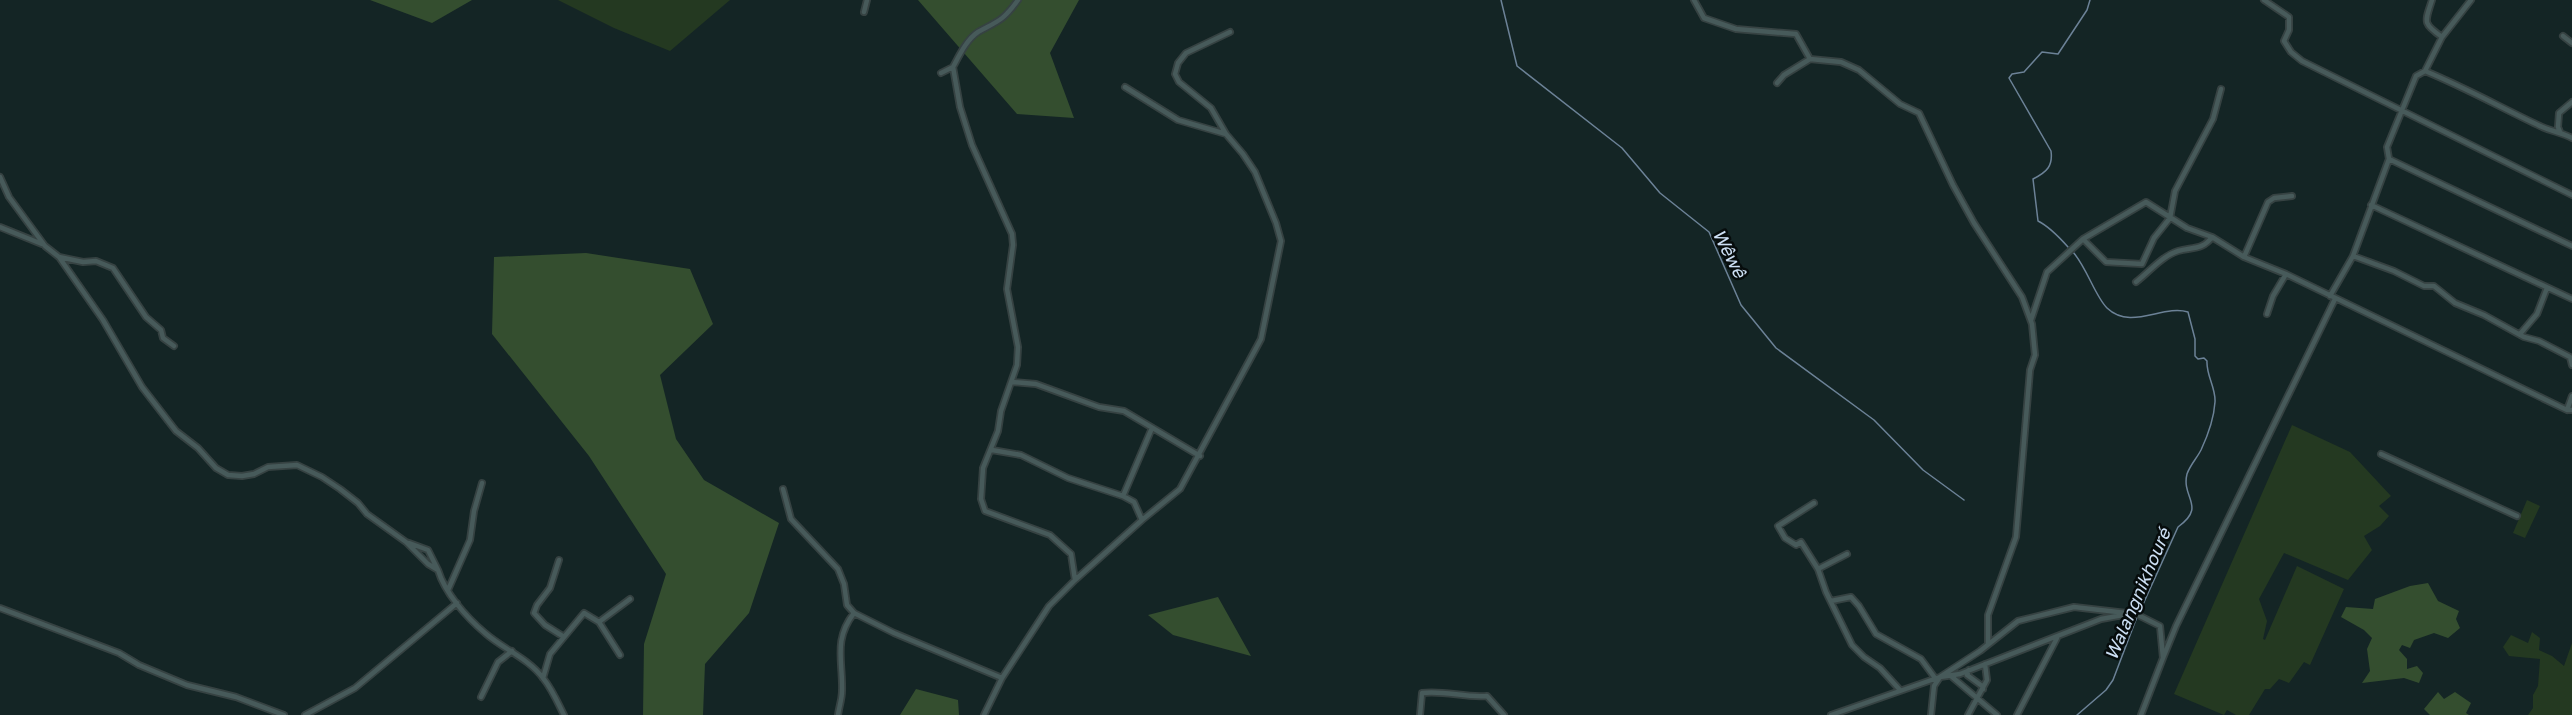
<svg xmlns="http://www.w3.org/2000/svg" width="2572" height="715" font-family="'Golos Text',sans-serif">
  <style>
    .green { fill: #243921 }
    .forest { fill: #344e2f }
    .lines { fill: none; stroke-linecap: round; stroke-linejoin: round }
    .stream { stroke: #6c8297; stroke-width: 1.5 }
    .street-casing { stroke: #364242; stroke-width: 8 }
    .street { stroke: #475a5a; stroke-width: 4.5 }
    .labels { text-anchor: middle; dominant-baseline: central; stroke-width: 5; stroke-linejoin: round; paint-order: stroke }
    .water-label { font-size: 18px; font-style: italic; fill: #cde0f5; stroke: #060c0c }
  </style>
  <rect width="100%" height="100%" fill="#142525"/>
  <path class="green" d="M 558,0 L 730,0 L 670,51 L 614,28 Z
    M 2292,425 L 2350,452 L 2391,496 L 2379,506 L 2389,516 L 2380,526 L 2364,536 L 2372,550 L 2348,580 L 2284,553 L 2259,599 L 2267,621 L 2263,639 L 2265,640 L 2297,566 L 2344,589 L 2310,665 L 2304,662 L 2289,683 L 2279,679 L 2270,689 L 2265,689 L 2249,715 L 2236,715 L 2227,710 L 2224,715 L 2174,694 Z
    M 2527,500 L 2540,506 L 2525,538 L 2513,533 Z
    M 2532,632 L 2540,638 L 2539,650 L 2552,656 L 2564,666 L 2572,643 L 2572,715 L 2528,715 L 2533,708 L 2533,695 L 2538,686 L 2540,659 L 2509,656 L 2503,647 L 2511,635 L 2528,643 Z"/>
  <path class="forest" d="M 370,0 L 472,0 L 432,23 Z
    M 918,0 L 1079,0 L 1050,53 L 1074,118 L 1017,114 Z
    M 586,253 L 690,269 L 713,324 L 660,375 L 676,439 L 704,480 L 779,523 L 749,613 L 705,664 L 703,715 L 643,715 L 644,644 L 666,574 L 589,456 L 492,334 L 494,257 Z
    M 2428,583 L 2438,601 L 2459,611 L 2456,619 L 2460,628 L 2448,638 L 2434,633 L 2414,640 L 2410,648 L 2402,645 L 2399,650 L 2407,659 L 2407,669 L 2417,666 L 2423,673 L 2419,683 L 2404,678 L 2362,683 L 2370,671 L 2367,649 L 2372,638 L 2364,630 L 2341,617 L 2346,607 L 2373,609 L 2375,599 L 2410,586 Z
    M 1218,597 L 1251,656 L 1173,635 L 1148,615 Z
    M 916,689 L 958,700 L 959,715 L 900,715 Z
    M 2438,692 L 2444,699 L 2455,692 L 2471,703 L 2466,713 L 2469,715 L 2430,715 L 2424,709 Z"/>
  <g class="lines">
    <path class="stream" d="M 1501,0 L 1517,66 L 1622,148 L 1660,193 L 1709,232 L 1741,305 L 1776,348 L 1874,420 L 1923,470 L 1964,500
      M 2068,247 C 2060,238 2048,226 2038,221 L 2033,179 C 2047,172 2053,166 2051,151 L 2009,78 L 2012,74 L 2024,72 L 2042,52 L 2058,54 L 2087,10 L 2090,0
      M 2073,252 C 2087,268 2095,296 2107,308 C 2131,331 2163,304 2188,312 L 2195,339 L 2195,356 L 2198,359 L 2204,358 L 2207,361 C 2206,375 2216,388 2215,402 C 2214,418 2208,435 2201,450 C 2197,458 2190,465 2187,474 C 2181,498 2207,506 2178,527 L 2135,622 L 2113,680 L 2106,690 L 2077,715"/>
    <defs>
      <path id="street" d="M 1694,0 L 1704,18 L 1736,29 L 1796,34 L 1810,59 L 1841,62 L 1859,70 L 1900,104 L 1919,113 L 1953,185 L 1974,223 L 2022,297 L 2032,324 L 2035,355 L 2030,370 L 2016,537 L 1988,615 L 1988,644
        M 2264,0 L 2289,17 L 2289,30 L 2284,41 L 2291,52 L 2302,61 L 2572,195
        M 2432,0 C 2425,22 2422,23 2442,37 L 2425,71 L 2416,76 L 2387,147 L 2389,159 L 2572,246
        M 864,12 L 867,0
        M 2563,36 L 2572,43
        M 2442,37 L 2471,0
        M 2425,71 C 2464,87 2500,107 2538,125 C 2549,131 2561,132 2572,138
        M 941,73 L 953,67
        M 1777,83 L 1784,75 L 1810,59
        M 1125,87 L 1178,120 L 1226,134
        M 2560,132 L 2558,127 L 2559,113 L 2572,102
        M 0,177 L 9,197 L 45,246 L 59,257 L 103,320 L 142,387 L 176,431 L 198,448 L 216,468 L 228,475 L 242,476 L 254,474 L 268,467 L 297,465 L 322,477 L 340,489 L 358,503 L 367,514 L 406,542 L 428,564 L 438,570 C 445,593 466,617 485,633 C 503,649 528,658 543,678 C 552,689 558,703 564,715
        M 2371,205 L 2572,299
        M 0,227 L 42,244
        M 2083,239 L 2106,262 L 2142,264 L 2154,238 L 2170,218 L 2175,191 L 2213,119 L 2221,89
        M 2353,256 L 2394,271 L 2424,286 L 2434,286 L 2455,303 L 2484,315 L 2524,337 L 2539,341 L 2570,357 L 2572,365
        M 59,257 L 83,262 L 96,261 L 113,268 L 146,317 L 161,330 L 163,338 L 174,346
        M 2244,257 L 2268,202 L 2274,198 L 2292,196
        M 2136,282 C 2149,272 2162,256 2178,251 C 2192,247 2203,250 2212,237
        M 2330,296 L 2353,256 L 2389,159
        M 2267,314 L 2273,296 L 2286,274
        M 2031,320 L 2047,272 L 2083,239 L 2146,202 L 2187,228 L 2212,237 L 2244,257 L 2286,274 L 2567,410
        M 2520,334 L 2537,314 L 2547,288
        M 1012,382 L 1036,384 L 1099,407 L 1124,411 L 1200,456
        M 2572,396 L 2567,410 L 2572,410
        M 992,450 L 1021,455 L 1068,478 L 1123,496 L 1134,502 L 1142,520
        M 2381,454 L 2517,516
        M 783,489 L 791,519 L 838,569 L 844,584 L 847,605 L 854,613 L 894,633 L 1002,678
        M 1123,496 L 1152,428
        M 1814,503 L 1778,526 L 1785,538 L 1796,545 L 1801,542 L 1818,569 L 1826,592 L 1852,645 L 1864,657 L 1880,668 L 1900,690
        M 409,543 L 428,550 L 438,570
        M 559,560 L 550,588 L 537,605 L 534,613 L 545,625 L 564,637
        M 1818,569 L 1847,554
        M 1075,580 L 1142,520 L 1180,489 L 1261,339 L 1281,241 L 1276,223 L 1255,172 L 1243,154 L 1226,134 L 1211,108 L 1179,82 L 1175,74 L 1178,63 L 1186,53 L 1230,32
        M 448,590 L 470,540 L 474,511 L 482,483
        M 1831,601 L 1851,597 L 1859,606 L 1876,634 L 1921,659 L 1935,678
        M 0,608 L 119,653 L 139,665 L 187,685 L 236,697 L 284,715
        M 2140,616 L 2160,626 L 2163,658 L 2141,715
        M 599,622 L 630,599
        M 2163,658 L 2176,626 L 2335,299
        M 1969,670 L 1967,675 L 1982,686 L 1983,689
        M 1951,676 L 1997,715
        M 543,678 L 550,654 L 584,613 L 599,622 L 620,655
        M 481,697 L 498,662 L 512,651
        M 305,715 L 355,688 L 457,603
        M 838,715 C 839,707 842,699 842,691 C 843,661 833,640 854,613
        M 984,715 L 1002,678 L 1049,606 L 1075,580 L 1071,554 L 1050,535 L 985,511 L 981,499 L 983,468 L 998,431 L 1001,411 L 1017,365 L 1018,347 L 1007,289 L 1013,245 L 1012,234 L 972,145 L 960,107 L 953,67 C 959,56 967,39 978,32 C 998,21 1003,21 1018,0
        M 1420,715 L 1422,693 C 1444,690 1465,698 1487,696 L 1504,715
        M 1831,715 L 1940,677 L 1980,651 L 2018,621 L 2074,607 L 2135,614
        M 1931,715 L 1934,686 L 1940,677 L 1960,674 L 2101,619 L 2123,615
        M 1968,715 L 1987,680 L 1985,664
        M 2017,715 L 2057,638"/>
    </defs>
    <use href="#street" class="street-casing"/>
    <use href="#street" class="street"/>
  </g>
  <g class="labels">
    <g class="water-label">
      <text transform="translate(1730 253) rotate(63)">Wêwê</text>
      <text transform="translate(2137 594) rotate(-67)">Walangnikhouré</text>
    </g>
  </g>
</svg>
